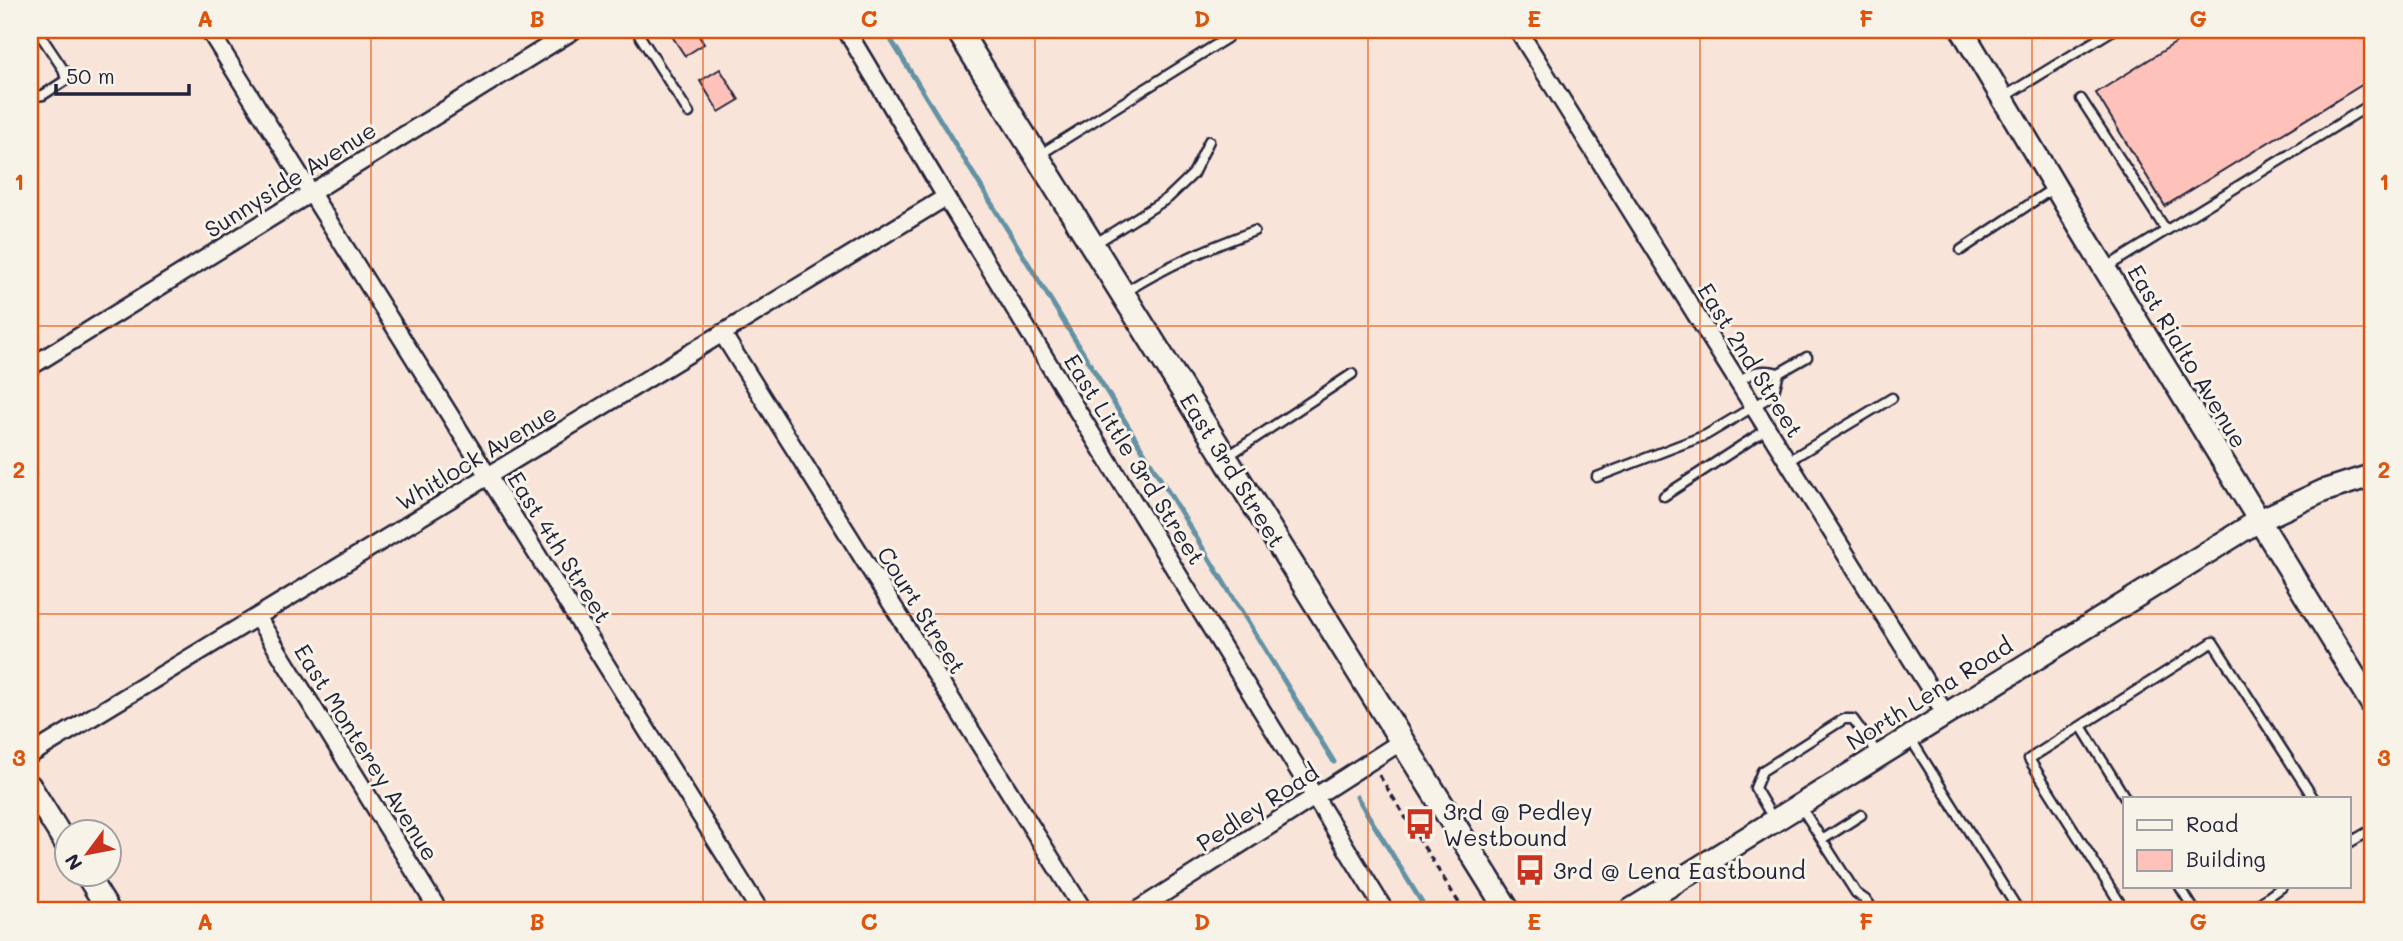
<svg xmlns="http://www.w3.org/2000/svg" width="2403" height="941" font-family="Mali,sans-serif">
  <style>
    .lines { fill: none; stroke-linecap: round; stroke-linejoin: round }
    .stream { stroke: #6392a5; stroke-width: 5 }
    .building { fill: #fec2bb; stroke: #22223b; stroke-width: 2 }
    .service-casing { stroke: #22223b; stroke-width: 13 }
    .minor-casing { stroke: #22223b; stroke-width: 21 }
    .tertiary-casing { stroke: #22223b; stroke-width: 26 }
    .secondary-casing { stroke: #22223b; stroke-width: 28 }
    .path { stroke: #22223b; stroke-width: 3.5; stroke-dasharray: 7 5; stroke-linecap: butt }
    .service { stroke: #f7f3e8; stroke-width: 8 }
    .minor { stroke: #f7f3e8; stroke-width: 16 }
    .tertiary { stroke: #f7f3e8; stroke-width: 21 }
    .secondary { stroke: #f7f3e8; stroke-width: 23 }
    .grid { fill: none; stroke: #de560e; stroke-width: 2; stroke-opacity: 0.55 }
    .labels { text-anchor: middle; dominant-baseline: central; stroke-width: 6; stroke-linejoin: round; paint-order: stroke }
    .street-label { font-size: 23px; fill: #22223b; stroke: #f7f3e8 }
    .poi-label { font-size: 23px; fill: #22223b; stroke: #f7f3e8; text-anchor: start }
    .neatline { fill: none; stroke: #de560e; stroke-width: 2.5 }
    .grid-label { font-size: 23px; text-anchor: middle; font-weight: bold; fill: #de560e }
  </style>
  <rect width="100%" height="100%" fill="#f9e4da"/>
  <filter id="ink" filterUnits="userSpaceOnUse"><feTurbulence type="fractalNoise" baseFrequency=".0143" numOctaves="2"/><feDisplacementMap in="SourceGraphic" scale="14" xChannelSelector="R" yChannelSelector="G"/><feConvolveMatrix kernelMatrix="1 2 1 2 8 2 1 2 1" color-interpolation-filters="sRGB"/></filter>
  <g filter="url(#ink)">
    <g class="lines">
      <path class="stream" d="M 885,30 L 1334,762
        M 1357,797 L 1427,911"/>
    </g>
    <path class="building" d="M 668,30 L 695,30 L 704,44 L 685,56 Z
      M 2196,30 L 2373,30 L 2373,78 L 2165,206 L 2096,93 Z
      M 720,69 L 739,100 L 719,112 L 700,81 Z"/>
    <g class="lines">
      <defs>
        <path id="service" d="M 636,30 L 689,113
          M 30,97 L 43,95 L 66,80 L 63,69 L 37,30
          M 2002,98 L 2113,30
          M 2081,99 L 2166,230
          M 1039,155 L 1227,38
          M 1096,243 L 1168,198 L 1193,174 L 1209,141
          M 1961,250 L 2055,187
          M 2107,267 L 2373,103
          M 1125,292 C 1168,265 1206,249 1254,231
          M 1738,381 C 1753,372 1761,368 1779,373
          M 1228,456 L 1352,374
          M 1788,461 L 1892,398
          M 30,467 L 30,475
          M 1597,477 L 1706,435 L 1773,395 L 1779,373 L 1807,357
          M 1664,496 L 1767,429
          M 2081,726 L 2126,799
          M 1910,738 L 2019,911
          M 1801,807 L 1856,893 L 1867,901 L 1874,911
          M 1774,820 L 1755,788 L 1762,771 L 1844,719 L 1853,719 L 1879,755
          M 1822,840 L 1861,815
          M 2349,843 L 2366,833 L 2373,845
          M 2180,887 L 2195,911
          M 2267,898 L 2282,887
          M 2125,911 L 2029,759 L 2213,642 L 2314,799
          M 2248,911 L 2267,898 L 2275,911"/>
        <path id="minor" d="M 209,30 L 760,911
          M 846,30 L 946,197 L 1385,911
          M 1518,30 L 1945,713
          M 722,333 L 1084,911
          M 30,367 L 574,30
          M 257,617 L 439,911
          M 30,755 L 946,197
          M 1136,911 L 1402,741"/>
        <path id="tertiary" d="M 1962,30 L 2078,225 L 2373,706
          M 30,786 L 66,844
          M 86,874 L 109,911
          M 1629,911 L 2258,521 L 2323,491 L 2373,475"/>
        <path id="secondary" d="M 958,30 L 1508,911"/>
      </defs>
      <use href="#service" class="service-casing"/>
      <use href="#minor" class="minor-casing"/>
      <use href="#tertiary" class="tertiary-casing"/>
      <use href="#secondary" class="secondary-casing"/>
      <path class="path" d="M 1379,775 L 1464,911"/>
      <use href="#service" class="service"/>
      <use href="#minor" class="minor"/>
      <use href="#tertiary" class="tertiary"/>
      <use href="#secondary" class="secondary"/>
    </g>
  </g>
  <path class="grid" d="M 371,30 L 371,911M 703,30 L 703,911M 1035,30 L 1035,911M 1368,30 L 1368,911M 1700,30 L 1700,911M 2032,30 L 2032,911M 30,326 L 2373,326M 30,614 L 2373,614"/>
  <defs>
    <symbol id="bus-bare" viewBox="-9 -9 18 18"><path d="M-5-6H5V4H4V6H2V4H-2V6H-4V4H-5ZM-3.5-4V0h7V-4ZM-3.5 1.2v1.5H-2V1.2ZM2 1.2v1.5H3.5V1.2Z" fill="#c8321e" stroke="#f7f3e8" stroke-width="2.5" paint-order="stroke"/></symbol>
  </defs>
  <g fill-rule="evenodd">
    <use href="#bus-bare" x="1398" y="802" width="44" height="44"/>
    <use href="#bus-bare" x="1508" y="848" width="44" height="44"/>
  </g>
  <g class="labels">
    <g class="street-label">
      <text transform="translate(290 179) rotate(-32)">Sunnyside Avenue</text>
      <text transform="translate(2188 356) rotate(59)">East Rialto Avenue</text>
      <text transform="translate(1751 360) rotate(58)">East 2nd Street</text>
      <text transform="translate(476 457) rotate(-31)">Whitlock Avenue</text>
      <text transform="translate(1135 459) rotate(58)">East Little 3rd Street</text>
      <text transform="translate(1233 470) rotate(58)">East 3rd Street</text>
      <text transform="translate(560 547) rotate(58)">East 4th Street</text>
      <text transform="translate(922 610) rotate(58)">Court Street</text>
      <text transform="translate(1929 693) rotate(-32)">North Lena Road</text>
      <text transform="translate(367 752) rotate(58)">East Monterey Avenue</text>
      <text transform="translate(1257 807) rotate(-33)">Pedley Road</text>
    </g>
    <g class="poi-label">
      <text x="1443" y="811">3rd @ Pedley<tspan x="1443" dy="26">Westbound</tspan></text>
      <text x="1553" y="870">3rd @ Lena Eastbound</text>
    </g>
  </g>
  <rect width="2403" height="941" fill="none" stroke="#f7f3e8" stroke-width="77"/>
  <rect x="2123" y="797" width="228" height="91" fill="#f7f3e8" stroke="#a29fa3" stroke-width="2"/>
  <rect x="2137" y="820" width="35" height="10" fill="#f7f3e8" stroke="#a29fa3" stroke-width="2"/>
  <text x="2186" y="832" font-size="21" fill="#22223b">Road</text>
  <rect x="2137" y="850" width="35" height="21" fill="#fec2bb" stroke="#a29fa3" stroke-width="2"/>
  <text x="2186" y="867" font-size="21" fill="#22223b">Building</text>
  <g transform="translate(88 853) rotate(238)"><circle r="33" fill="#f7f3e8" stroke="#a29fa3" stroke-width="2"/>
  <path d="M0-5L12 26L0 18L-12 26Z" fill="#c8321e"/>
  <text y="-10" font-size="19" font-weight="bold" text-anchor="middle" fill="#22223b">N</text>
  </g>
  <path d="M56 84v10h133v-10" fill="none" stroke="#22223b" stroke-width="3.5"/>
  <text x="66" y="84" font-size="21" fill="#22223b" stroke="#f7f3e8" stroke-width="5" paint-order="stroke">50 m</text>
  <rect x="38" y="38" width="2326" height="864" class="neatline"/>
  <g class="grid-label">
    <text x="205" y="27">A</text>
    <text x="537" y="27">B</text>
    <text x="869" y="27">C</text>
    <text x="1202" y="27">D</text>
    <text x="1534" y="27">E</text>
    <text x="1866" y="27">F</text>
    <text x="2198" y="27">G</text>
    <text x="19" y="190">1</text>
    <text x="2384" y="190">1</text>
    <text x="19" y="478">2</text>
    <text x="2384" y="478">2</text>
    <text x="19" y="766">3</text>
    <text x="2384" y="766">3</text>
    <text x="205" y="930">A</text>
    <text x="537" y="930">B</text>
    <text x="869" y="930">C</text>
    <text x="1202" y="930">D</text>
    <text x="1534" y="930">E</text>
    <text x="1866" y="930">F</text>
    <text x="2198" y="930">G</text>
  </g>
</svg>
